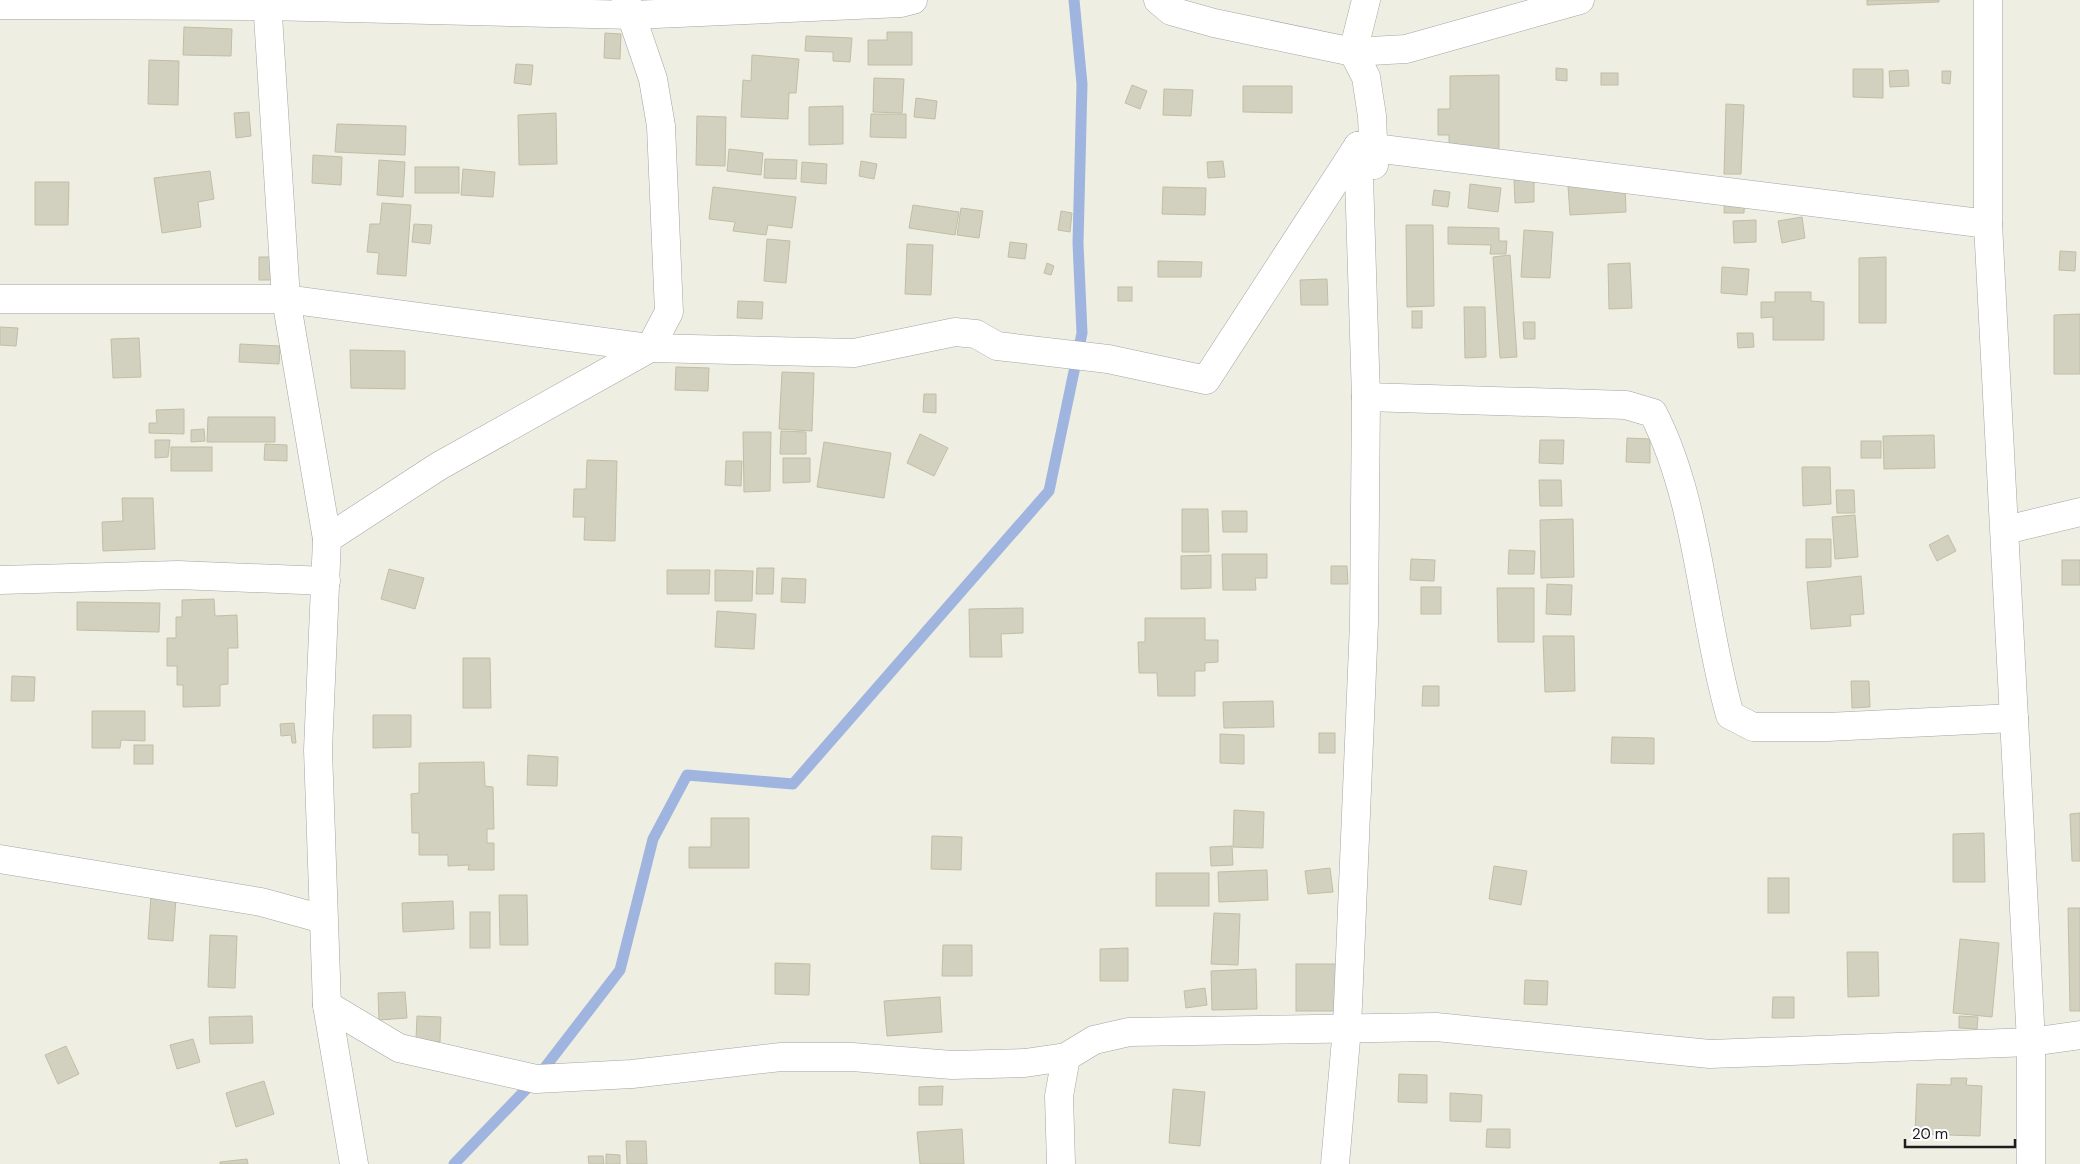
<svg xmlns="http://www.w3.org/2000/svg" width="2080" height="1164" font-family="'DM Sans',sans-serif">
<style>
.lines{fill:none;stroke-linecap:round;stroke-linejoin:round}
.stream{stroke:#9fb5e0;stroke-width:11}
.building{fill:#d2d0bf;stroke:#c2bea4}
.minor-casing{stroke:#a4a4a4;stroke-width:29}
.minor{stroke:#fff;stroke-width:28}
</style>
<rect width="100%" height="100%" fill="#eeefe2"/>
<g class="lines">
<polyline class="stream" points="454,1164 536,1079 620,970 653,839 687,775 793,784 1049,491 1082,333 1078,243 1082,84 1074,0"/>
</g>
<g class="building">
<polygon points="1867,0 1939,0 1939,2 1867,5"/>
<polygon points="184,27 232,29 231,56 183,55"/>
<polygon points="887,32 912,32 912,65 868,65 868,40 887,40"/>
<polygon points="605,33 621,34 620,59 604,58"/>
<polygon points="806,36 852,38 850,62 833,61 833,52 805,51"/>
<polygon points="752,55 799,59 796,93 789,93 788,119 741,117 743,80 751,81"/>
<polygon points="149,60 179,61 178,105 148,104"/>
<polygon points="516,64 533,65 531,85 514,83"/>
<polygon points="1556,68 1567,69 1567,81 1556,80"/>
<polygon points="1853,69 1883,69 1883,98 1853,97"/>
<polygon points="1908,70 1909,86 1890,87 1889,71"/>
<polygon points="1942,71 1951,71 1950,84 1942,83"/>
<rect x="1601" y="73" width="17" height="12"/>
<polygon points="1499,75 1499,155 1449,155 1449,135 1438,135 1438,109 1450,109 1450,76"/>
<polygon points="874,78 904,79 902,113 873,112"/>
<polygon points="1132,85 1147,91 1140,109 1125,103"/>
<polygon points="1243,86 1292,86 1292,113 1243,112"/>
<polygon points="1164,89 1193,90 1191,116 1163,115"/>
<polygon points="916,98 937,101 935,119 914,117"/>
<polygon points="1726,104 1744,105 1741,174 1724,174"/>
<polygon points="843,106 843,144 809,145 809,107"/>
<polygon points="249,112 251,136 236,138 234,113"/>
<polygon points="556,113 557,164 519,165 518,115"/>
<polygon points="871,114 906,114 906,138 870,137"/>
<polygon points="697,116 726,117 725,166 696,165"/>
<polygon points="337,124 406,126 405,155 335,152"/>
<polygon points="729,149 763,153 761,175 727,171"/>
<polygon points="313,155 342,157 341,185 312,183"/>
<polygon points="765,159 797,160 796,179 764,178"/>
<polygon points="379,160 405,162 403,197 377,195"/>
<polygon points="861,161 877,164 874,179 859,176"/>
<polygon points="1223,161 1225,177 1208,178 1207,162"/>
<polygon points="802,162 827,164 826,184 801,182"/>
<rect x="415" y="167" width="44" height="26"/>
<polygon points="463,169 495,172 493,197 461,195"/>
<polygon points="210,171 214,199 198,202 201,227 162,233 154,178"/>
<polygon points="1514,180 1534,180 1534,202 1515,203"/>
<polygon points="35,182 69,182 68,225 35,225"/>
<polygon points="1625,183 1626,212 1570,215 1568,186"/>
<polygon points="1470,184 1501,188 1498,212 1468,208"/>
<polygon points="713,187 796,197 792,228 768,225 766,235 733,231 735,222 709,219"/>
<polygon points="1163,187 1206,188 1205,215 1162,214"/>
<polygon points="1434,190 1450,192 1448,207 1432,205"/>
<polygon points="1725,191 1745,192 1744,213 1724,213"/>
<polygon points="382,203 411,205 406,276 377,274 379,253 367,252 370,224 380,224"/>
<polygon points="913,205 959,212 955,235 909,228"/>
<polygon points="961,208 983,211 979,238 957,235"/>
<polygon points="1061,211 1072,213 1070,232 1058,230"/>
<polygon points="1802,217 1805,238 1782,243 1778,221"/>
<polygon points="1756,220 1756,242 1734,243 1733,221"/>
<polygon points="414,224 432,225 430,244 412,242"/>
<polygon points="1406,225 1433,225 1434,306 1407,307"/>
<polygon points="1448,227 1499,228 1499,241 1507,241 1506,254 1490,254 1491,245 1448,244"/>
<polygon points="1524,230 1553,232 1550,278 1521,277"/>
<polygon points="767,239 790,241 786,283 764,281"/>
<polygon points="1010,242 1027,244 1025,259 1008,257"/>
<polygon points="907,244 933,245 931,295 905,294"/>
<polygon points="2060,251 2076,252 2075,271 2059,270"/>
<polygon points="1510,255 1517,357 1500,358 1493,257"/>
<rect x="259" y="257" width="17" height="23"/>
<polygon points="1886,257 1886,323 1859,323 1859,258"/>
<polygon points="1158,261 1202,262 1201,277 1158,277"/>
<polygon points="1047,263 1054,266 1051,275 1044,273"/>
<polygon points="1630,263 1632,308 1609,309 1608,264"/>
<polygon points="1722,267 1749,269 1747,295 1721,293"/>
<polygon points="1327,279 1328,305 1301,305 1300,280"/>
<rect x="1118" y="287" width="14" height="14"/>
<polygon points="1775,292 1811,292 1811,301 1824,302 1824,340 1773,340 1773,317 1761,318 1761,302 1775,302"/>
<polygon points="738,301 763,302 762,319 737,318"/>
<polygon points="1464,307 1485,307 1486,357 1465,358"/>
<rect x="1412" y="311" width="10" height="17"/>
<polygon points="2080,314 2080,374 2054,374 2054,315"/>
<polygon points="1523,322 1535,322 1535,339 1524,339"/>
<polygon points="0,327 18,328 16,346 0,345"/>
<polygon points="1737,333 1753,333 1754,347 1738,348"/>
<polygon points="139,338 141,377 113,378 111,339"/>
<polygon points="240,344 280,346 279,364 239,362"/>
<polygon points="350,350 405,351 405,389 351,388"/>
<polygon points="676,367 709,368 708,391 675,390"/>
<polygon points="782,372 814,373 812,431 779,429"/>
<polygon points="924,394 936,394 936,413 923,412"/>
<polygon points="184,409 184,434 149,433 149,423 157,423 156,410"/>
<polygon points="208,417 275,417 275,442 207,442"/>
<polygon points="204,429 205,441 191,442 191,430"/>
<polygon points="781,431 806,432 806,454 780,454"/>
<polygon points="743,432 771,432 770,491 744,492"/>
<polygon points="920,434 948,448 934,476 907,463"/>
<polygon points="1934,435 1935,468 1884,469 1883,436"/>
<polygon points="1627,438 1650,439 1650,463 1626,462"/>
<polygon points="155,440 170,440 168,457 155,458"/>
<polygon points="1540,440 1564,440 1563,464 1539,463"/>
<rect x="1861" y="441" width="20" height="17"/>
<polygon points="824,442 891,453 884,498 817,487"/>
<polygon points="265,444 287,445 287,461 264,460"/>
<rect x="171" y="447" width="41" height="24"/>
<polygon points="783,458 810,458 810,482 783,483"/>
<polygon points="587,460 617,461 615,541 584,540 585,517 573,517 574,489 586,489"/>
<polygon points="726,461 742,461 741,486 725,485"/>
<polygon points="1802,467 1830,467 1831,504 1803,506"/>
<polygon points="1539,480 1561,480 1562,506 1540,506"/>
<polygon points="1836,490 1854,490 1855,513 1837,513"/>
<polygon points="122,498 153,498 155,549 103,551 102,522 123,521"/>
<polygon points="1182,509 1208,509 1209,552 1182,552"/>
<polygon points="1222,511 1247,511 1247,532 1223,532"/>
<polygon points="1855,515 1858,557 1835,559 1832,517"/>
<polygon points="1573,519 1574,577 1541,578 1540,520"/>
<polygon points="1948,535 1956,551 1937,561 1929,545"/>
<polygon points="1806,539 1831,539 1831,567 1806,568"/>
<polygon points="1509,550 1535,551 1534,574 1508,574"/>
<polygon points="1222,554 1267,554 1267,578 1255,578 1256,590 1223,590"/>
<polygon points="1211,555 1211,588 1181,589 1181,556"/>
<polygon points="1411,559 1435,560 1434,581 1410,580"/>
<rect x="2062" y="560" width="18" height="25"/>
<polygon points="1331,566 1347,566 1348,584 1331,584"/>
<polygon points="757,568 774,568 773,594 756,594"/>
<polygon points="389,569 424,578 415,609 381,599"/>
<polygon points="667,570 710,570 709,594 667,594"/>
<polygon points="715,570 753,571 752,601 715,601"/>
<polygon points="1861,576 1864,614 1850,615 1851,626 1811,629 1807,582"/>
<polygon points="782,578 806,579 805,603 781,602"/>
<polygon points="1547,584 1572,585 1571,615 1546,614"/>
<rect x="1421" y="587" width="20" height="27"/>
<polygon points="1497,588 1534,588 1534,642 1498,642"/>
<polygon points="214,599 215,616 237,615 238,648 228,648 228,684 220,685 220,706 183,707 183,685 177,685 177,666 167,666 167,638 176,638 176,617 182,617 182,600"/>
<polygon points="77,602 160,603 159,632 77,630"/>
<polygon points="1023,608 1023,633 1001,634 1002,657 970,657 969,609"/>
<polygon points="717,611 756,614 754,649 715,647"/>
<polygon points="1145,618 1205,618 1205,640 1218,640 1218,662 1205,663 1205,671 1195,671 1195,696 1158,696 1157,673 1139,673 1138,642 1145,642"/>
<polygon points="1543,636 1574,636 1575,691 1545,692"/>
<polygon points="463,658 490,658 491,708 463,708"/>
<polygon points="12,676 35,677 34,701 11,701"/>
<polygon points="1851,681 1869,681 1870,707 1852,708"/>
<polygon points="1423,686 1439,686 1439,706 1422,706"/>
<polygon points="1273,701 1274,727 1224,728 1223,702"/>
<polygon points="92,711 145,711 145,741 121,740 120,748 92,748"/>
<polygon points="373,715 411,715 411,747 373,748"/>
<polygon points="294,723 296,743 292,743 291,735 281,736 280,724"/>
<rect x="1319" y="733" width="16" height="20"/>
<polygon points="1220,734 1244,735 1244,764 1220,763"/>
<polygon points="1612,737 1654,738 1654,764 1611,763"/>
<rect x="134" y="745" width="19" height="19"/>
<polygon points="528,755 558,757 557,786 527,785"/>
<polygon points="484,762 485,786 493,787 494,829 487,829 487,843 494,843 494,870 468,870 469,865 448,866 448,855 419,855 419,833 412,833 411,794 419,793 419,763"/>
<polygon points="1234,810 1264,812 1263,848 1233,847"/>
<polygon points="2080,813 2080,861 2072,861 2070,814"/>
<polygon points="711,818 749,818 749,868 689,868 689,847 711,847"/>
<polygon points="1984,833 1985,882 1953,882 1953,834"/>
<polygon points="932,836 962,837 961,870 931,869"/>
<polygon points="1232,846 1233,865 1211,866 1210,847"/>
<polygon points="1494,866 1527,871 1521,905 1489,899"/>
<polygon points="1330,868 1333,892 1308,894 1305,871"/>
<polygon points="1267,870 1268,900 1219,902 1218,872"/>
<rect x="1156" y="873" width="53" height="33"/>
<rect x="1768" y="878" width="21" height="35"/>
<polygon points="151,895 176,898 173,941 148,939"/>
<polygon points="499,895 527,895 528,945 500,945"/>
<polygon points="453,901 454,929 403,932 402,903"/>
<polygon points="2068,908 2080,908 2080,1011 2070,1011"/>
<rect x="470" y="912" width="20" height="36"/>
<polygon points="1214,913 1240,914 1238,965 1211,964"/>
<polygon points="210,935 237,936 235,988 208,987"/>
<polygon points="1960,939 1999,943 1992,1017 1953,1013"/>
<polygon points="943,945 972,945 972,976 942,976"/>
<polygon points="1128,948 1128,981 1100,981 1100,949"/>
<polygon points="1847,952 1878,952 1879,996 1848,997"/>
<polygon points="775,963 810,964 809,995 775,994"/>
<rect x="1296" y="964" width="48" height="47"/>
<polygon points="1256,969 1257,1009 1212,1010 1211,971"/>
<polygon points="1525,980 1548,981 1547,1005 1524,1004"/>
<polygon points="1205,988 1207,1005 1186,1008 1184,991"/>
<polygon points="405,992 407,1018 379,1020 378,993"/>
<polygon points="940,997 942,1032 887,1036 884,1001"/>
<polygon points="1773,997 1794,997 1794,1018 1772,1018"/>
<polygon points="252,1016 253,1043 210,1044 209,1017"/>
<polygon points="417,1016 441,1017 440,1042 416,1040"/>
<polygon points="1959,1016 1978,1017 1977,1029 1959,1028"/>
<polygon points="193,1039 200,1062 177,1069 170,1045"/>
<polygon points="66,1046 79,1074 58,1084 45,1055"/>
<polygon points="1399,1074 1427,1075 1427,1103 1398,1102"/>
<polygon points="1951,1078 1967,1078 1966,1085 1982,1086 1980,1136 1915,1134 1917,1084 1951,1085"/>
<polygon points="264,1081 274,1114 236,1127 226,1093"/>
<polygon points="943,1086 942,1105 919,1105 919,1087"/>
<polygon points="1173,1089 1205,1092 1200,1146 1169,1143"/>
<polygon points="1450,1093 1482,1095 1481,1122 1450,1121"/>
<polygon points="962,1129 964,1164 920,1164 917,1132"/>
<polygon points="1487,1129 1510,1129 1510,1148 1486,1147"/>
<polygon points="626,1141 646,1141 647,1164 627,1164"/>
<polygon points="606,1154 620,1155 620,1164 606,1164"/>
<polygon points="588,1156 603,1156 604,1164 589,1164"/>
<polygon points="247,1159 248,1164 220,1164 220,1162"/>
</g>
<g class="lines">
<defs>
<g id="minor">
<polyline points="267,0 286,299 327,539 318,750 327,1005 354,1164"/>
<polyline points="1158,0 1171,11 1214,23 1353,52 1366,77 1372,116 1374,165"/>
<polyline points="1366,0 1353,52 1406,49 1580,0"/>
<polyline points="1988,0 1988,224 2031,1042 2031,1164"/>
<polyline points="0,5 267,6 633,15 901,3 913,0"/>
<polyline points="1358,146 1988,224"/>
<polyline points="0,299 286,299 650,348 854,353 955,332 976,334 997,346 1108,359 1206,380 1358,146"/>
<path d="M1366,397L1626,405L1653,413C1699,502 1702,618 1730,715L1753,727H1827L2014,718"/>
<polyline points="2006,530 2080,512"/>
<polyline points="327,539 439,466 650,348 669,312 661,126 653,79 626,0"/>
<polyline points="0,580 178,575 326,581"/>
<polyline points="0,859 261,902 323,919"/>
<polyline points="327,1005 399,1048 536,1079 632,1074 781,1057 852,1057 952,1065 1025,1063 1066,1057 1094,1040 1129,1032 1436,1027 1710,1054 2031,1042 2080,1035"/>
<polyline points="1061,1164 1059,1096 1066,1057"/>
<polyline points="1335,1164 1347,1028 1364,623 1366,397 1358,146"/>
</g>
</defs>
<use href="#minor" class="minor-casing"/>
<use href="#minor" class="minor"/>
</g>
<path d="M1905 1139v8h110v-8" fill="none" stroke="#1d1d1d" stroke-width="2.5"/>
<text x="1912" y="1139" font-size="15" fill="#1d1d1d" stroke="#ffffff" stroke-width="4" paint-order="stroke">20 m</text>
</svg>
